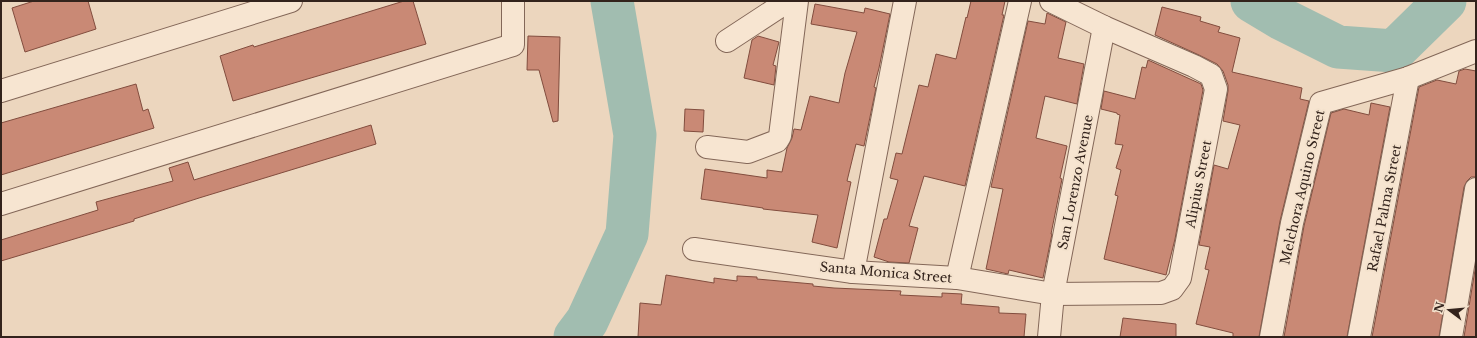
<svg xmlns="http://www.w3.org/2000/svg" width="1477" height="338" font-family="'Libre Baskerville',serif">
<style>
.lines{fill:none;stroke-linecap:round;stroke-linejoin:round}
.river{stroke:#a1bdb0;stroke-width:43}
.building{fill:#c98975;stroke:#824d3e}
.street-casing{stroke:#836758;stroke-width:24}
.street{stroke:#f7e5d1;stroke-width:22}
.labels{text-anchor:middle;stroke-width:4;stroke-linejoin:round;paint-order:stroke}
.street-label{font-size:13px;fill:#33231c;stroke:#f4e2cd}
</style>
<rect width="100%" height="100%" fill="#ecd6be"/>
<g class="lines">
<g class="river">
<polyline points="1252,1 1282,19 1338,47 1394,51 1445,1"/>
<polyline points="575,337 587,321 627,234 635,135 612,1"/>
</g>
</g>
<g class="building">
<polygon points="34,1 88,1 96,29 25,52 12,8"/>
<polygon points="404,1 413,1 426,44 233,101 220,56 253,45 254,47"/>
<polygon points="971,1 1005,1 1002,15 1004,15 965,186 924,176 909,226 918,228 909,263 889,262 874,257 884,219 887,219 898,180 890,178 896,153 902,154 919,85 928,87 936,54 956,59 966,17 967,18"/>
<polygon points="815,4 864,13 865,8 890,14 879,68 874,87 876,88 864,146 856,144 847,181 851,182 837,248 812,242 818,215 763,209 763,208 701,199 705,169 767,178 767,170 782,172 787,148 792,138 794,129 801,130 810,96 839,103 845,73 857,32 811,24"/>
<polygon points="1162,7 1201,17 1200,21 1220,27 1218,32 1240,38 1232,72 1302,88 1300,99 1309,101 1280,221 1259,337 1233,337 1233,333 1196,324 1209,270 1205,269 1210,247 1199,245 1214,165 1228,169 1240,125 1223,121 1228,91 1228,85 1223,71 1217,64 1199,55 1155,35"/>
<polygon points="1047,13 1066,22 1058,58 1084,64 1077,104 1045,96 1036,138 1067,146 1060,178 1062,179 1051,234 1052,234 1043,278 1009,270 1008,274 986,269 1003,189 991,187 1028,21 1045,24"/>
<polygon points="528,36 560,37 558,121 553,122 539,70 527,70"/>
<polygon points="758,36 779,42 773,65 776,66 774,85 744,78 752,40"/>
<polygon points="1148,60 1201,84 1203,90 1175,239 1166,275 1104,259 1118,196 1115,195 1121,170 1116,168 1123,145 1115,144 1120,115 1117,114 1117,113 1101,109 1104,91 1135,99 1142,67 1146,68"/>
<polygon points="1465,69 1476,71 1476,177 1471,177 1467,181 1464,187 1439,337 1372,337 1419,87 1437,80 1456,84 1459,71"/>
<polygon points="136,84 143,111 148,109 154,128 1,175 1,123"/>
<polygon points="1371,103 1390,107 1347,337 1284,337 1304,226 1331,113 1344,109 1369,115"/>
<polygon points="685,109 704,110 703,132 684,131"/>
<polygon points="371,125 376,144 199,198 134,219 134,221 1,261 1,240 98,210 96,202 173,181 169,168 188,162 194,180"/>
<polygon points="1476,264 1476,337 1464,337"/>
<polygon points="666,275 714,283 714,278 737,281 737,276 757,277 757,279 813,284 813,286 834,288 901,291 900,295 942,297 942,293 962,294 961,304 999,307 999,313 1026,314 1024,337 638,337 640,303 661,305"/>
<polygon points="1123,318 1176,324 1176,337 1120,337"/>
</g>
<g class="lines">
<defs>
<g id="street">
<polyline points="727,41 788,1"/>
<polyline points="1,91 291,1"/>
<polyline points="707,147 748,152 777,141 780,136 797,1"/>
<polyline points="1,204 513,45 513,1"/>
<polyline points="694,249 853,272 957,278 1053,294 1161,293 1172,289 1180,278 1216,89 1211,75 1194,66 1104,27 1051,1"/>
<polyline points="853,272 905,1"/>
<polyline points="957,278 1020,1"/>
<polyline points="1049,337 1053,294 1104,27"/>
<polyline points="1271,337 1292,223 1321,103 1408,78 1476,51"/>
<polyline points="1359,337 1408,78"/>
<polyline points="1451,337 1476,189"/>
</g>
</defs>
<use href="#street" class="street-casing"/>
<use href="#street" class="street"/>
</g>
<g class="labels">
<g class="street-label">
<text transform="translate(1075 182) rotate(-79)" y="5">San Lorenzo Avenue</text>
<text transform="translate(1198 184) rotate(-79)" y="5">Alipius Street</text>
<text transform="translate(1302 187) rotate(-77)" y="5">Melchora Aquino Street</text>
<text transform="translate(1384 208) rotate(-79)" y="5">Rafael Palma Street</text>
<text transform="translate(886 272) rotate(5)" y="5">Santa Monica Street</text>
</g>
</g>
<rect width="1477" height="338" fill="none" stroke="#33231c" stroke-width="4"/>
<g transform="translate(1449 310) rotate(286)" stroke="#f4e2cd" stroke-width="3" paint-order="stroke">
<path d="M0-3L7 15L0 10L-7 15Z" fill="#33231c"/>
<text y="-6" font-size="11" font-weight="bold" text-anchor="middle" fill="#33231c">N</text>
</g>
</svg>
